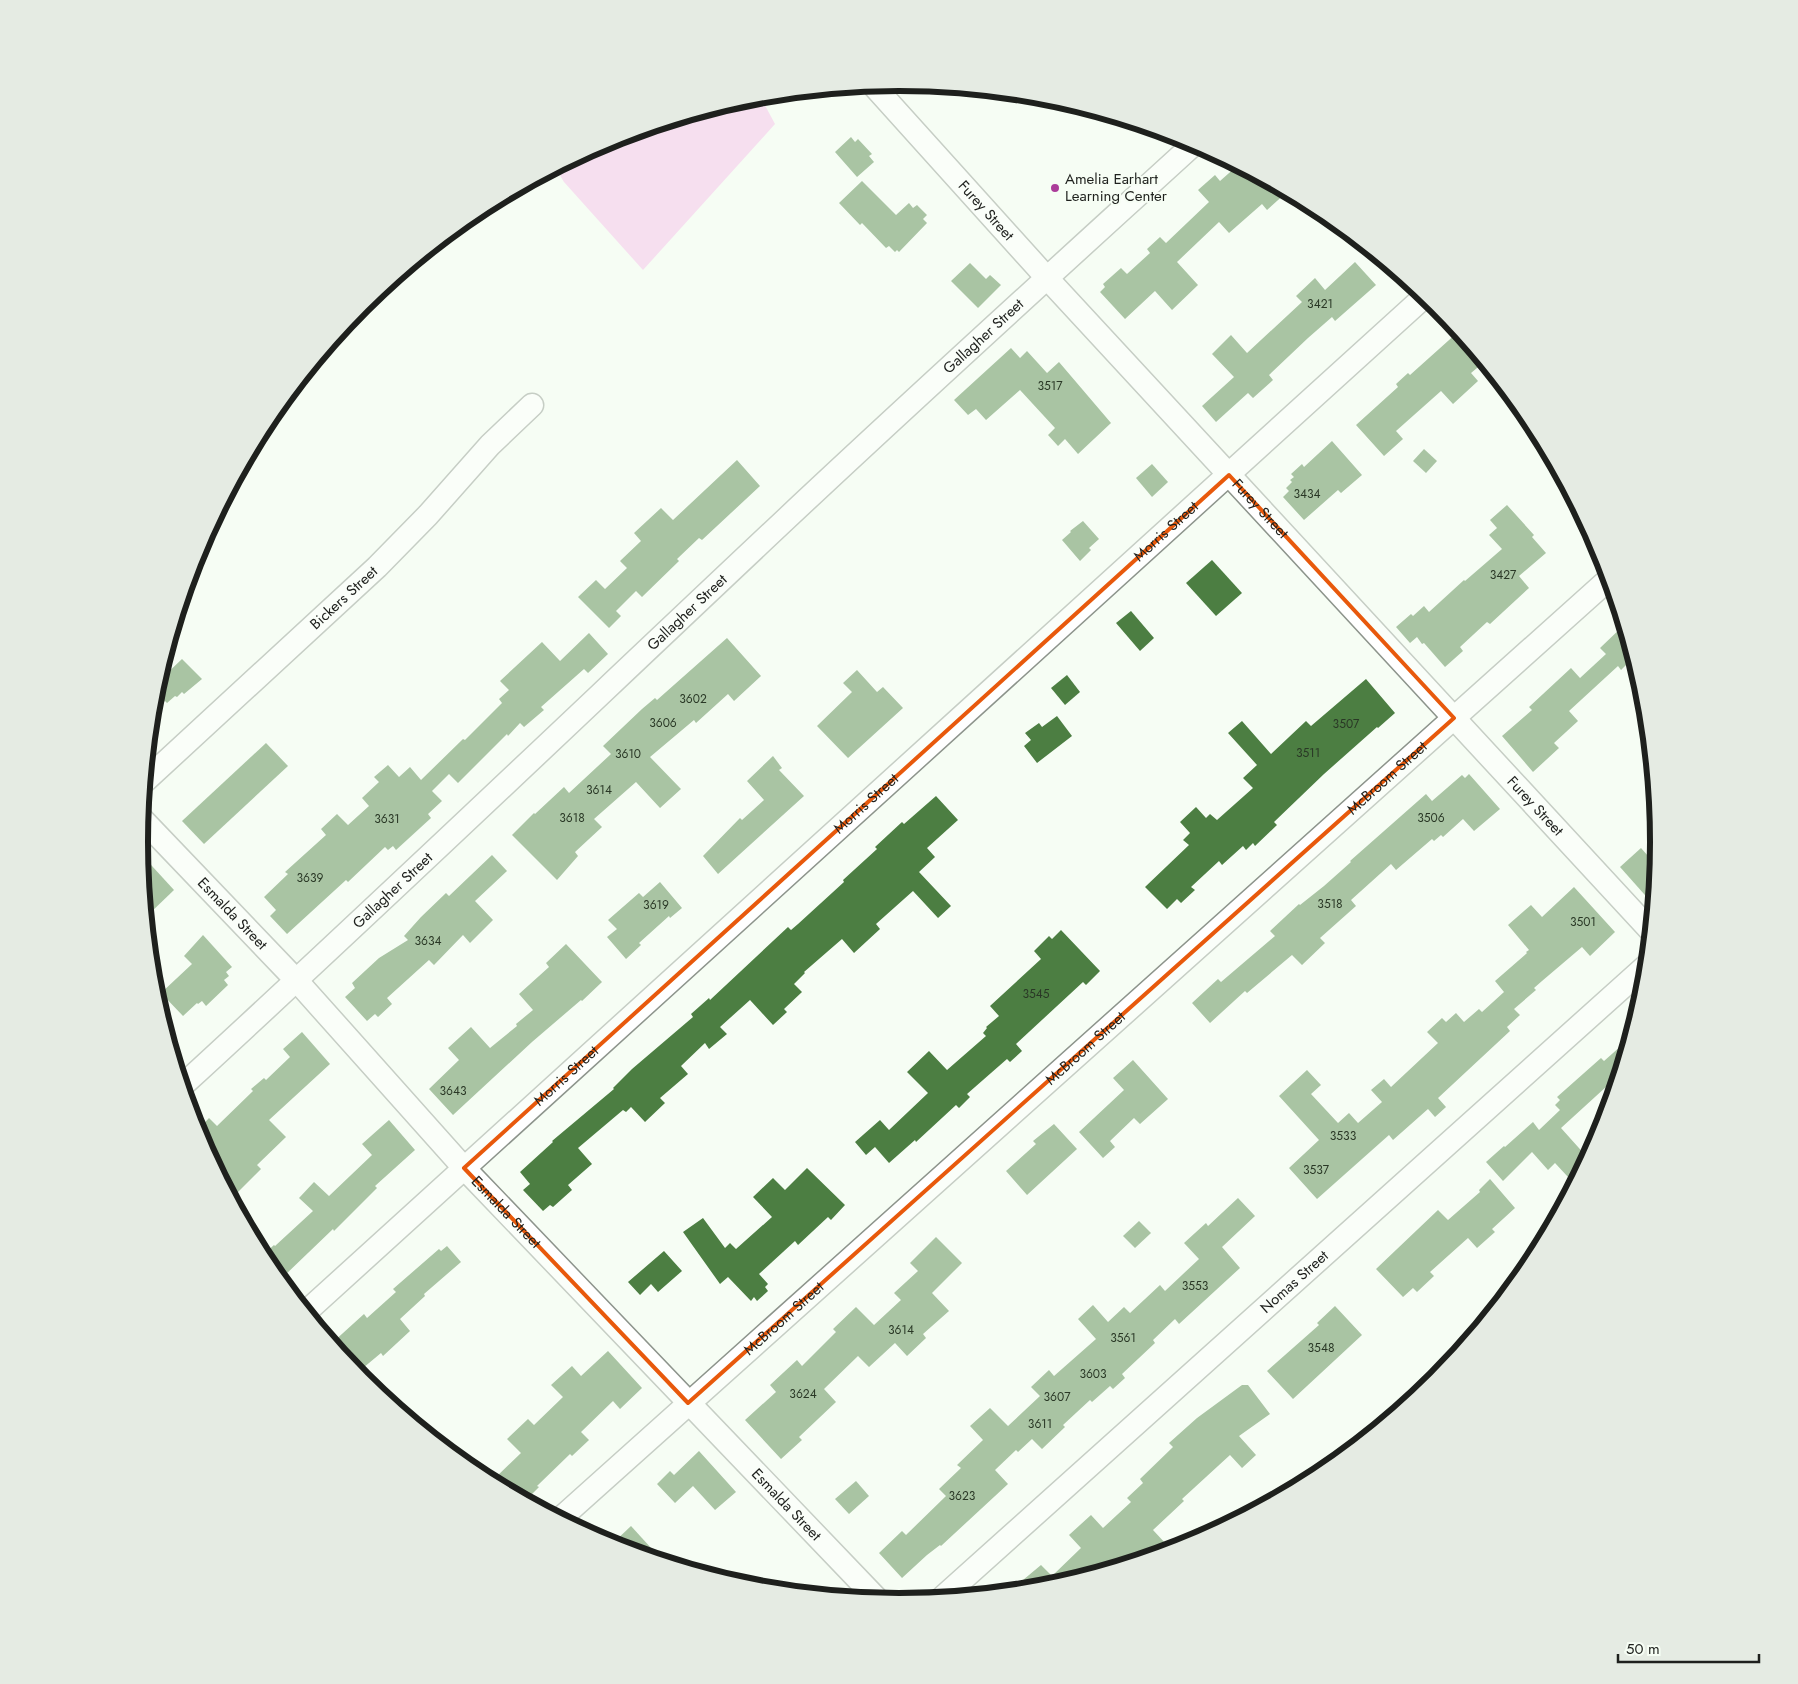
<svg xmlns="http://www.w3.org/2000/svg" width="1798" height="1684" font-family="Jost,sans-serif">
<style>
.green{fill:#f5bae8}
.building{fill:#4c7e42}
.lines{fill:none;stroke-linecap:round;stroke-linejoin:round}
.minor-casing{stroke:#8d948c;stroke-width:25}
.minor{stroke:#fff;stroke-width:22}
.marked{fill:none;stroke:#e8590c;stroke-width:4;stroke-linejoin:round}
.poi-dot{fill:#ab3c99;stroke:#f6fdf4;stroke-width:2}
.labels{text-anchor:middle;stroke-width:4;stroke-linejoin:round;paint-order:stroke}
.number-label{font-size:12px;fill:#2a3826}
.poi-label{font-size:15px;fill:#1e201d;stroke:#f6fdf4;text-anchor:start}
.street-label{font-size:15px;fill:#1e201d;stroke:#f6fdf4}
.rim{fill:none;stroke:#1e201d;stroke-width:6}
</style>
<rect width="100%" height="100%" fill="#f6fdf4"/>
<polygon class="green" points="760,96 775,124 643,270 564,182 556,169 609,140 751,97"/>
<g class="building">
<polygon points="851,137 855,142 858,139 872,154 869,156 874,162 857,177 835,152"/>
<polygon points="1237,166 1287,192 1267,210 1262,204 1229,233 1219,222 1177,262 1198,285 1172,310 1155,291 1125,319 1100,292 1105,287 1103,284 1121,268 1127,274 1150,253 1147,249 1160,237 1166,243 1209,202 1198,190 1215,175 1220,181"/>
<polygon points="862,181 896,215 909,203 913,208 917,205 927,215 923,219 927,223 899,252 897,250 895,252 889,246 886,248 862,223 860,225 839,203"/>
<polygon points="1355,262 1376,285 1335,321 1332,317 1308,338 1269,375 1273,380 1253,398 1248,393 1216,422 1202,406 1234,377 1212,354 1231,335 1247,353 1302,302 1296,296 1315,278 1325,290"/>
<polygon points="970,263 986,279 990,275 1001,285 978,308 951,281"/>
<polygon points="1458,332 1483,363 1471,373 1478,381 1453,404 1441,391 1396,431 1403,439 1384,456 1356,425 1398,387 1396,384 1408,373 1410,375"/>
<polygon points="1011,348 1020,358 1027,351 1047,373 1059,362 1111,423 1078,454 1065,439 1058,446 1048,435 1055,428 1020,390 986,420 976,409 968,415 954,400"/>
<polygon points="1332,441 1362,475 1341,493 1338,490 1304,520 1283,497 1289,491 1286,488 1292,482 1290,480 1294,477 1291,474 1302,464 1304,467"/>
<polygon points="1424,449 1437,461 1426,473 1413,461"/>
<polygon points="737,460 760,486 702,540 699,538 677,559 679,561 642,597 636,591 616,611 621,616 609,628 578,597 596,580 605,589 627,568 620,561 641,541 634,533 661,508 673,520"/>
<polygon points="1152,464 1168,482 1152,497 1136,478"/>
<polygon points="1507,505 1534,535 1532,537 1546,553 1519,576 1529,588 1490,624 1487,622 1460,647 1463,651 1445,667 1424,643 1422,644 1417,637 1410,643 1396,627 1411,614 1413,616 1424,606 1429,612 1464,580 1465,581 1502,549 1489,535 1497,528 1490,520"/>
<polygon points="1083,521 1099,539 1089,548 1091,550 1080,561 1062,540 1071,532 1070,531"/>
<polygon points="1212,560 1242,593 1216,616 1186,583"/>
<polygon points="1131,611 1154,638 1140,651 1116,623"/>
<polygon points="1623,626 1633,658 1621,670 1618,666 1569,711 1578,721 1554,743 1559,748 1533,772 1502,736 1532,710 1529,707 1571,668 1580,678 1606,654 1600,648"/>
<polygon points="589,633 608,654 588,673 584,669 541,707 544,710 524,727 520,723 508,736 507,734 458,783 449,774 432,791 442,801 428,814 431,818 396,850 393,846 388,850 385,847 348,882 346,880 287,934 270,916 276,910 264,897 288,874 285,872 326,835 321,829 337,814 348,825 369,806 362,798 379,782 374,777 388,765 399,777 410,767 421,780 463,739 465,740 502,703 499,699 509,690 500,681 542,642 560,661"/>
<polygon points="727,638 761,676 734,701 728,694 696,723 694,720 650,757 681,789 660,808 636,782 594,819 602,827 575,852 578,856 557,880 512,835 534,813 535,814 564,787 569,793 611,754 603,746 642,709 655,698 657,700"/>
<polygon points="182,659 202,679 184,694 182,692 177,697 175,696 167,703 165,701 152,713 155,691 164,683 160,680"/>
<polygon points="857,670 877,692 883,687 903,708 848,758 817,726 852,692 843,683"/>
<polygon points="1067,675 1080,692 1065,705 1051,688"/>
<polygon points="1366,679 1395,713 1378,728 1377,727 1324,774 1274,822 1277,825 1255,846 1253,843 1246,850 1243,846 1222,865 1219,861 1191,887 1195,890 1181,903 1177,899 1167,909 1145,887 1189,845 1183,840 1190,833 1180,822 1196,807 1206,818 1210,814 1217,820 1253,788 1243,778 1257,765 1228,733 1242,721 1271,754 1306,721 1311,726"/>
<polygon points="1057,716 1072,736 1037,763 1024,746 1031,740 1025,733 1039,723 1042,727"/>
<polygon points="266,743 288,766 204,844 182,821"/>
<polygon points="773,756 782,768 779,770 804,796 718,874 703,856 740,818 742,820 764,800 747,781"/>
<polygon points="1469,774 1500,809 1474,831 1463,819 1443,837 1441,835 1434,841 1432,839 1396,870 1391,864 1351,900 1356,906 1320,938 1325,943 1302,965 1292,955 1247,993 1245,991 1210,1023 1192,1003 1218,979 1221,982 1275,936 1270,931 1299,904 1300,905 1324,886 1351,862 1350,861 1426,794 1432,801 1462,775 1465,778"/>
<polygon points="936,796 958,820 927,848 935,857 919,872 951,906 938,918 913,891 876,924 880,929 854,953 842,939 804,972 805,973 794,984 802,992 784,1009 787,1012 773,1025 750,1000 720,1027 727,1034 709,1049 705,1043 681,1066 688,1074 660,1098 665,1103 645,1122 631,1107 626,1112 623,1110 578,1148 592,1164 568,1185 572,1190 553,1207 550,1205 543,1211 523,1190 530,1184 520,1172 553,1142 552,1141 614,1089 613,1088 632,1069 693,1017 691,1014 709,998 710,1000 788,927 791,930 798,924 844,882 843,880 877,849 875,847 902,822 904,824"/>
<polygon points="1641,848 1656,865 1652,903 1620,867"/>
<polygon points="141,854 174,890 147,916"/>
<polygon points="492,855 507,871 475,901 493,920 470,943 463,935 434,965 429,960 387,998 392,1004 378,1017 375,1014 367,1021 345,997 355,988 352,983 379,958 408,940 404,936 421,917 446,893 449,896"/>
<polygon points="660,882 682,908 670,918 669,916 639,943 641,945 626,959 607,937 617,929 608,920 639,893 643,897"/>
<polygon points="1574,887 1615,932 1590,956 1582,947 1542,981 1534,988 1536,990 1514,1009 1520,1015 1507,1027 1510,1031 1438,1098 1446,1107 1435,1117 1428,1109 1393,1140 1389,1135 1317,1199 1289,1168 1319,1140 1279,1096 1307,1070 1321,1085 1311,1094 1338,1123 1349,1113 1358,1123 1382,1102 1371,1090 1384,1079 1391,1087 1438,1043 1427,1032 1442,1018 1446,1022 1456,1013 1464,1022 1479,1009 1482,1012 1504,992 1495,981 1527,953 1526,952 1529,950 1508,925 1531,905 1542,917"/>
<polygon points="1061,930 1100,971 1086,985 1083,982 1016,1044 1022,1051 1010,1062 1007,1059 967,1094 970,1097 959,1108 956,1105 916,1142 915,1140 889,1163 875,1147 866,1155 855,1142 880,1120 889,1130 928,1093 907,1072 929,1051 947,1070 986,1036 983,1033 987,1028 986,1027 999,1016 990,1006 1041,959 1034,951 1049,936 1052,939"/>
<polygon points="203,935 232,967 226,972 229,976 224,980 228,985 206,1006 202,1001 198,1004 197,1003 183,1016 161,993 192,964 184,956"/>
<polygon points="566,944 602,982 582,1001 581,1000 532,1042 453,1115 429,1089 459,1060 448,1048 471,1027 490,1048 517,1026 516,1024 533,1010 519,994 549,967 546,963"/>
<polygon points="302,1032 330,1064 269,1120 286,1137 257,1165 261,1169 234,1196 227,1189 197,1131 209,1118 217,1126 253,1091 251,1089 264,1078 266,1080 290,1057 283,1049"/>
<polygon points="1630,1038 1618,1076 1561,1128 1587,1157 1577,1176 1574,1172 1568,1177 1555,1163 1548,1170 1532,1152 1503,1181 1486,1162 1504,1146 1505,1147 1533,1122 1539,1130 1560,1110 1555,1105 1560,1100 1557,1097 1601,1058 1604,1061"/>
<polygon points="1133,1060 1168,1099 1140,1124 1134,1118 1110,1141 1115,1147 1103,1158 1079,1132 1124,1090 1113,1078"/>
<polygon points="389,1120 415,1150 375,1186 377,1188 334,1231 333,1229 283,1277 280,1274 277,1276 263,1255 274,1245 275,1246 313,1211 299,1198 314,1182 329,1196 372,1155 362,1144"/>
<polygon points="1054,1124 1077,1149 1027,1195 1006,1171 1036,1144 1033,1141"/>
<polygon points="807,1168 845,1205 831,1220 828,1217 798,1245 795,1241 759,1274 768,1284 765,1287 768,1291 757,1301 754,1297 751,1301 728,1277 720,1284 683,1232 703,1218 725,1248 730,1243 736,1249 772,1217 753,1197 773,1178 785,1190"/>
<polygon points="1490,1179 1515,1208 1492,1229 1495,1232 1477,1248 1468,1238 1430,1272 1434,1276 1417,1292 1413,1288 1403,1297 1376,1269 1438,1210 1448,1220 1480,1192 1479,1190"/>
<polygon points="1238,1198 1255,1216 1222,1247 1240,1268 1179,1324 1175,1319 1153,1340 1155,1343 1122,1374 1125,1378 1113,1389 1110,1386 1092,1402 1090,1400 1063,1425 1065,1427 1042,1449 1032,1439 1018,1452 1016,1450 995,1470 1008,1484 941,1546 940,1545 927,1555 902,1578 879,1553 902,1531 906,1535 946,1496 939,1489 961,1468 957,1465 983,1440 970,1426 990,1408 1008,1426 1040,1396 1031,1387 1049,1370 1054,1376 1096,1339 1078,1319 1093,1305 1108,1322 1124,1307 1130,1313 1160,1285 1165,1291 1199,1259 1184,1243 1206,1223 1208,1226"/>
<polygon points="1139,1221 1151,1233 1135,1248 1123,1236"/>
<polygon points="936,1237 962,1263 932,1293 949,1311 923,1334 926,1338 907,1356 895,1343 869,1367 858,1356 824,1389 836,1402 799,1437 802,1440 781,1459 745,1420 776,1392 770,1385 797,1360 802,1366 836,1332 833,1329 856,1307 874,1325 901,1300 894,1293 918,1271 910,1263"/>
<polygon points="447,1246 461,1262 424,1294 425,1296 400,1319 410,1331 383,1356 381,1353 357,1373 332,1343 364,1314 367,1318 396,1292 393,1289 439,1249 441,1251"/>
<polygon points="664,1251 682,1271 658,1292 651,1284 640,1295 628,1282"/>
<polygon points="1335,1306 1362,1335 1293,1399 1267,1371 1319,1325 1317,1323"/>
<polygon points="608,1351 642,1388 620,1409 613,1401 581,1432 589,1440 572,1456 570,1454 537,1486 539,1487 526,1500 501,1486 494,1479 521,1453 507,1439 528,1419 534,1425 563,1397 551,1385 572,1366 581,1376"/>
<polygon points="1242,1385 1248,1385 1270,1414 1239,1436 1256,1455 1242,1468 1230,1455 1182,1499 1184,1501 1153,1530 1166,1544 1156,1554 1047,1587 1033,1588 1023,1580 1041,1565 1052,1576 1081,1548 1069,1535 1091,1515 1103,1528 1131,1502 1127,1498 1143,1483 1140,1479 1173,1447 1169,1443 1197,1418"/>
<polygon points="699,1451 736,1492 715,1510 693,1486 675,1503 657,1484 670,1471 674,1475"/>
<polygon points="856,1481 869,1496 849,1514 835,1499"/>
<polygon points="631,1526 662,1560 611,1545"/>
</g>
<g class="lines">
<defs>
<g id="minor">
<path id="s1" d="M873,85L1047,278L1650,930"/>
<path id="s2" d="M146,780L377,567L428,515L490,445L532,405"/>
<path id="s3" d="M142,819L297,981L464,1168L877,1599"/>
<path id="s4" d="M183,1085C386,899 585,708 786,519C921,392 1058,268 1195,143"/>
<path id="s5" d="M307,1311L1425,296"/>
<path id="s6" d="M561,1518L1609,579"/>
<path id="s7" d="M943,1597L1646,966"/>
</g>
</defs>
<use href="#minor" class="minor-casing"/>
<use href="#minor" class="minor"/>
</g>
<path d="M0 0H1798V1684H0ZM1229,475L1454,718L688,1403L464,1168Z" fill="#f6fdf4" fill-opacity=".55" fill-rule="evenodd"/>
<path class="marked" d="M1229,475L1454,718L688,1403L464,1168Z"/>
<circle class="poi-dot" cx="1055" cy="188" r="5"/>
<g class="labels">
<g class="number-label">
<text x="1320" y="308">3421</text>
<text x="1050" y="390">3517</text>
<text x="1307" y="498">3434</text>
<text x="1503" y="579">3427</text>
<text x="693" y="703">3602</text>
<text x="663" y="727">3606</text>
<text x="1346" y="728">3507</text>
<text x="1308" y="757">3511</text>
<text x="628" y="758">3610</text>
<text x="599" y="794">3614</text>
<text x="572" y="822">3618</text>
<text x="1431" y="822">3506</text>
<text x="387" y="823">3631</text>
<text x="310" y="882">3639</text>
<text x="1330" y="908">3518</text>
<text x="656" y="909">3619</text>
<text x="1583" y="926">3501</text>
<text x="428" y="945">3634</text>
<text x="1036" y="998">3545</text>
<text x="453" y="1095">3643</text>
<text x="1343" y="1140">3533</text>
<text x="1316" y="1174">3537</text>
<text x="1195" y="1290">3553</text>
<text x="901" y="1334">3614</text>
<text x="1123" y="1342">3561</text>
<text x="1321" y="1352">3548</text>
<text x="1093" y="1378">3603</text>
<text x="803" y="1398">3624</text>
<text x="1057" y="1401">3607</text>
<text x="1040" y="1428">3611</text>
<text x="962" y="1500">3623</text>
</g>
<g class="poi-label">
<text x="1065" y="184">Amelia Earhart<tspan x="1065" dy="17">Learning Center</tspan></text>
</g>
<g class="street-label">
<text dy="5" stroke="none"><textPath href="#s1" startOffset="169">Furey Street</textPath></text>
<text dy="5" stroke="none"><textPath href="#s4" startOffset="1096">Gallagher Street</textPath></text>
<text dy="5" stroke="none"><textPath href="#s1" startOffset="574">Furey Street</textPath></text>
<text dy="5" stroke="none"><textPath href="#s5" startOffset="1160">Morris Street</textPath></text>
<text dy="5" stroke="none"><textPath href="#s2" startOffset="269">Bickers Street</textPath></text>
<text dy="5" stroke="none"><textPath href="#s4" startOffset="691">Gallagher Street</textPath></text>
<text dy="5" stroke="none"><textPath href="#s6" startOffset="1109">McBroom Street</textPath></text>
<text dy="5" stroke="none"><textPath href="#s5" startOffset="755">Morris Street</textPath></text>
<text dy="5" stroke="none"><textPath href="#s1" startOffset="979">Furey Street</textPath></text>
<text dy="5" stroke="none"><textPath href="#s4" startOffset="286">Gallagher Street</textPath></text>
<text dy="5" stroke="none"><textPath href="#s3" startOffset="131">Esmalda Street</textPath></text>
<text dy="5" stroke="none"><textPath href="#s6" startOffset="704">McBroom Street</textPath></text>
<text dy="5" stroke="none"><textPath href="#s5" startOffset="350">Morris Street</textPath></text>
<text dy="5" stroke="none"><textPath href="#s3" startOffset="536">Esmalda Street</textPath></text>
<text dy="5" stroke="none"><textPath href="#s7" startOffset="472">Nomas Street</textPath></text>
<text dy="5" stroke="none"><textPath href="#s6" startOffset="299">McBroom Street</textPath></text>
<text dy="5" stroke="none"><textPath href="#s3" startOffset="941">Esmalda Street</textPath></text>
</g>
</g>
<path d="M0 0H1798V1684H0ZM148 842a751 751 0 1 1 1502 0a751 751 0 1 1-1502 0Z" fill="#e5ebe3" fill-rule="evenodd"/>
<path class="rim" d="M148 842a751 751 0 1 1 1502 0a751 751 0 1 1-1502 0Z"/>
<path d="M1618 1654v8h141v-8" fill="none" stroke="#1e201d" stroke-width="2.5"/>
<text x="1626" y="1654" font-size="15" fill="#1e201d" stroke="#f6fdf4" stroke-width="4" paint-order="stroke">50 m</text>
</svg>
